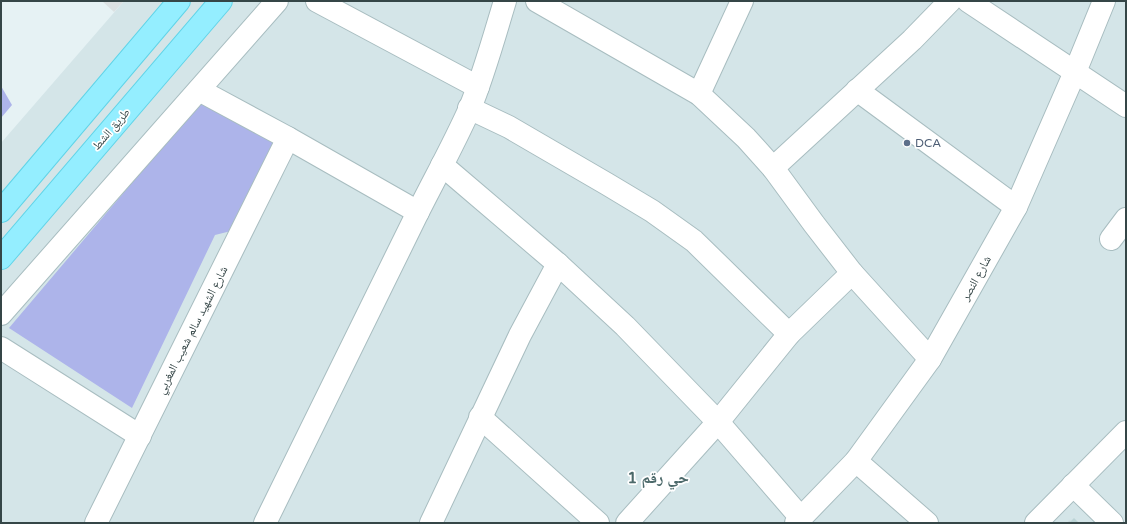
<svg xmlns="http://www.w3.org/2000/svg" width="1127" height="524" font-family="'Varela Round','Noto Naskh Arabic',sans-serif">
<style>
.residential{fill:#d4e5e8}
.green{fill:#adb4ea}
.parking{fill:#dbe1e2}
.building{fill:#bbd4d6;filter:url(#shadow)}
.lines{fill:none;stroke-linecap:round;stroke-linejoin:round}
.minor-casing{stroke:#a8bdc0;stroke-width:24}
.major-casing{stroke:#60d4e8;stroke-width:24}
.minor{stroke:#fff;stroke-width:22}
.major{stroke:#94eeff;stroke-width:22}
.service-dot{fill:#5c6f8a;stroke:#fff;stroke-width:1.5}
.labels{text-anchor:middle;stroke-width:3.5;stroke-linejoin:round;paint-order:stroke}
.street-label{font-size:12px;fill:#354647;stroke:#fff}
.service-label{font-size:12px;fill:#4e5e75;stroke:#fff;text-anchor:start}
.district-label{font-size:16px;font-weight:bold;fill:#4c696a;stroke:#fff}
</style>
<defs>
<filter id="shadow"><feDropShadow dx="-3.5" dy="3.5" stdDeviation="1" flood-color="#0004"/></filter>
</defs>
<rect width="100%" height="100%" fill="#e6f2f4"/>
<polygon class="residential" points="124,1 1126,1 1126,523 1,523 1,143"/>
<g class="green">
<polygon points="1,86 12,105 1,118"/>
<polygon points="211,102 278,139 231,231 215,235 132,408 9,328 198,105"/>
</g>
<polygon class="parking" points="102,1 124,1 114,12"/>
<polygon class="building" points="1074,518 1079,523 1069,523"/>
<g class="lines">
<defs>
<g id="minor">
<polyline points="317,1 478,87"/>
<polyline points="537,1 699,94 746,138 773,168 814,224 852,273 930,359"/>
<polyline points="968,1 1126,106"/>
<polyline points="199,90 288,138 418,212"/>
<polyline points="857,90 1016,207"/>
<polyline points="699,94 742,1"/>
<polyline points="469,108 509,127 607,184 652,211 694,241 789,334"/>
<polyline points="442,165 558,264 625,326 718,422 801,518"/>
<polyline points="773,168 912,40 950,1"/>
<polyline points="1111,239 1126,219"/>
<polyline points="1,314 277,1"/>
<polyline points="1,348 140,436"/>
<polyline points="480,417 598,523"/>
<polyline points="856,461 927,523"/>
<polyline points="1073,485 1112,523"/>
<polyline points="96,523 288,138"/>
<path d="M265,523L418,212C435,178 454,144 470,108C484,74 494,37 505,1"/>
<polyline points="431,523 520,335 558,264"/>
<polyline points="627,523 718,422 789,334 852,273"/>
<polyline points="796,523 856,461 930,359 1016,207 1075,72 1104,1"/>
<polyline points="1036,523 1126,432"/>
</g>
<g id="major">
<polyline points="1,211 179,1"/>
<polyline points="1,258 221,1"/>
</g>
</defs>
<use href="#minor" class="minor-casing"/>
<use href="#major" class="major-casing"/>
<use href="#minor" class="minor"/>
<use href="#major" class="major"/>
</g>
<circle class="service-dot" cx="907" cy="143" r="4"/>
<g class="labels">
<g class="street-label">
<text transform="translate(111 129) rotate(-49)" y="4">طريق الشط</text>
<text transform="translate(976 278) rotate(-61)" y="4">شارع النصر</text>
<text transform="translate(192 330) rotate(-63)" y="4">شارع الشهيد سالم شعيب المغربي</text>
</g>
<g class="service-label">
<text x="915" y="147">DCA</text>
</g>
<g class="district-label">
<text x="658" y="483">حي رقم 1</text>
</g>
</g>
<rect width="1127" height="524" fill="none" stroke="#354647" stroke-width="4"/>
</svg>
